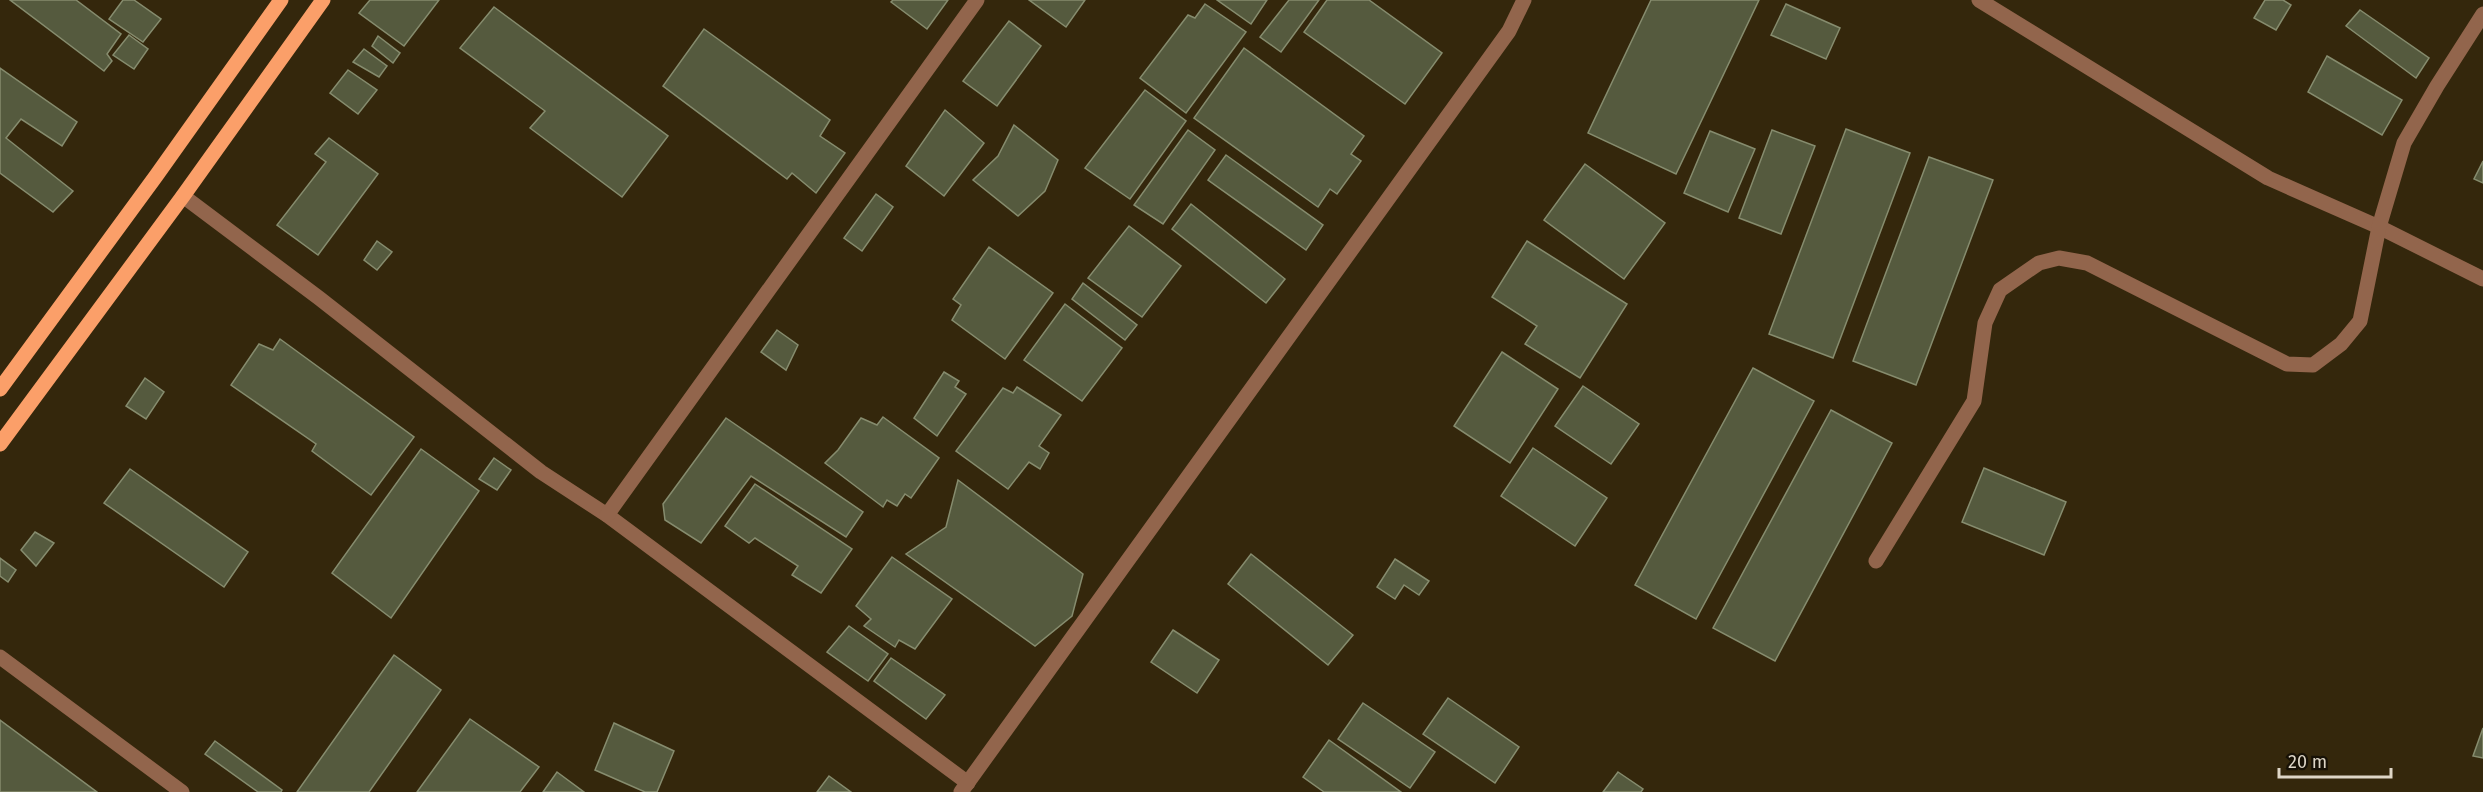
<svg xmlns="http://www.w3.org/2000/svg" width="2483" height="792" font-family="'Fira Sans',sans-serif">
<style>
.building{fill:#555a3e;stroke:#868c6e;stroke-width:1.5}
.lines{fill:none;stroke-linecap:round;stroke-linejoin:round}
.minor{stroke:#92654c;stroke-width:15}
.major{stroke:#fb9f69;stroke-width:15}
</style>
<rect width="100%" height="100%" fill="#34270c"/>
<g class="building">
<polygon points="10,0 76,0 121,34 107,54 112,61 104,71"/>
<polygon points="123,0 134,0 161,19 143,42 109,19"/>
<polygon points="370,0 439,0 404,46 359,13"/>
<polygon points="893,0 948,0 927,29 891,2"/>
<polygon points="1029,0 1085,0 1066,27"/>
<polygon points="1217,0 1267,0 1251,24"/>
<polygon points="1289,0 1319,0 1281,52 1260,37"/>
<polygon points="1327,0 1369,0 1442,53 1405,104 1304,32"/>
<polygon points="1651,0 1759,0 1676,174 1588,133"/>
<polygon points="2265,0 2283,0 2291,5 2276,30 2254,18"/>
<polygon points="1205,4 1246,32 1186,113 1140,78 1188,15 1195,18"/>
<polygon points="1786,4 1840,28 1826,59 1771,35"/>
<polygon points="494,7 668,136 622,197 530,128 545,111 460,48"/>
<polygon points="2360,10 2429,58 2416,78 2346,26"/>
<polygon points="1009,21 1041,46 997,106 963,81"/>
<polygon points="704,29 830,120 820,136 845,153 816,193 792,173 787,179 663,86"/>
<polygon points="129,35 148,49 134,69 113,55"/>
<polygon points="378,36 400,53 393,63 372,46"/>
<polygon points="1244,48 1364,136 1351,154 1361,161 1337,194 1330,189 1318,207 1194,118"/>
<polygon points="364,49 387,66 379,77 353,62"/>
<polygon points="2327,56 2402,100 2382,135 2308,92"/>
<polygon points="0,68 77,122 62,146 21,119 6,138 73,191 53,212 0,173"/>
<polygon points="348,70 377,90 358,114 330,93"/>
<polygon points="1145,90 1186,121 1130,199 1085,168"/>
<polygon points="945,110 984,143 944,196 906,166"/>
<polygon points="1014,125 1058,160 1045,191 1018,216 973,180 998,156"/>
<polygon points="1846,129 1910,153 1833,358 1769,334"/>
<polygon points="1188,130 1215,150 1163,224 1134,205"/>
<polygon points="1772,130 1815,146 1781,234 1739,218"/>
<polygon points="1710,131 1755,149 1728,212 1684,193"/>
<polygon points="329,138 378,174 318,255 277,225 326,162 315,154"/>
<polygon points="1226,155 1323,225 1306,250 1208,180"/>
<polygon points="1929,157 1993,180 1916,385 1853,361"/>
<polygon points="2483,161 2483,183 2474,179"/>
<polygon points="1585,164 1665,223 1624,279 1544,220"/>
<polygon points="876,194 893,207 862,251 844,238"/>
<polygon points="1191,204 1285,279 1266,303 1172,229"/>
<polygon points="1129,226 1181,266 1142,317 1088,278"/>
<polygon points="377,241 392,252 377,270 364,260"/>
<polygon points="1527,241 1627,304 1580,378 1525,344 1537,326 1492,297"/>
<polygon points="989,247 1053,293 1005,359 952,320 961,305 953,299"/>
<polygon points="1083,283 1137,325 1125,340 1072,299"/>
<polygon points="1065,304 1122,348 1082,401 1024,360"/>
<polygon points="777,330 798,345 786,370 761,352"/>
<polygon points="280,339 414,437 371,495 312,451 316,444 231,385 259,344 273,350"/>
<polygon points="1502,352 1558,389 1510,463 1454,426"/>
<polygon points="1753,368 1814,401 1696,619 1635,585"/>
<polygon points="944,372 959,381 955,387 966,394 937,436 914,418"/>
<polygon points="145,378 164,392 146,419 126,406"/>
<polygon points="1583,386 1639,424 1611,464 1555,426"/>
<polygon points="1017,387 1061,415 1039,446 1049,453 1040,469 1029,462 1008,489 956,451 1003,388 1013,393"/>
<polygon points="1831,410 1892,443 1775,661 1713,628"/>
<polygon points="883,417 939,458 911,498 905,494 897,506 887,500 883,507 825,463 838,450 861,418 877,425"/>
<polygon points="726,418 863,512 846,537 751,476 701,543 665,520 663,504"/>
<polygon points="1533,448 1607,498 1575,546 1501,496"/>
<polygon points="421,449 479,491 391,618 332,573"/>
<polygon points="494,458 511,470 497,490 479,479"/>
<polygon points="1984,468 2066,502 2044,555 1962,522"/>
<polygon points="130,469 248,552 224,587 104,503"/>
<polygon points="958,480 1083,574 1072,616 1035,646 906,554 946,527"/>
<polygon points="755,484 852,549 821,593 792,575 798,566 755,538 749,543 725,526"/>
<polygon points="35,532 54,543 36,566 21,550"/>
<polygon points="1251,554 1353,635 1328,665 1228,584"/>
<polygon points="892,557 952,599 915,649 899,640 895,647 864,626 871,619 856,606"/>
<polygon points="0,558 16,570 8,582 0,576"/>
<polygon points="1395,559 1429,581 1419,595 1404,585 1395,599 1377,587"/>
<polygon points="849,626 888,654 868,681 827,652"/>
<polygon points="1173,630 1219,660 1197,693 1151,662"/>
<polygon points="394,655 441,690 369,792 297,792"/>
<polygon points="891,658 945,695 926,719 874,681"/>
<polygon points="1448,698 1519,747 1495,783 1423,734"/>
<polygon points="1363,703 1435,752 1410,788 1338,739"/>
<polygon points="470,719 539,767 520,792 417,792"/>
<polygon points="0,720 97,792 0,792"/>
<polygon points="614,723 674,751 657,792 645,792 595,770"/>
<polygon points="2483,728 2483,758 2473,756"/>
<polygon points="1329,740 1401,792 1324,792 1303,777"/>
<polygon points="215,741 282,790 281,792 258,792 205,754"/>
<polygon points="557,772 584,792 543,792"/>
<polygon points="1618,772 1643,789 1641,792 1603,792"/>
<polygon points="829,776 851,792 817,792"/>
</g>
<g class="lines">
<g class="minor">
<polyline points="1979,0 2268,178 2379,227 2483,279"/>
<polyline points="183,196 319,298 541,472 607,515 968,783"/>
<polyline points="607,515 977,0"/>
<polyline points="1876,561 1974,401 1985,323 2000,290 2039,263 2059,258 2087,263 2287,364 2313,365 2341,344 2360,321 2379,227 2404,143 2437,86 2483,14"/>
<polyline points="0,657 182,792"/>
<polyline points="961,792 1509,31 1524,0"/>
</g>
<g class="major">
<polyline points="0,389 156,176 281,0"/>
<polyline points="0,444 183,196 323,0"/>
</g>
</g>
<path d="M2279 768v9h112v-9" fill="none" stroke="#ded6c7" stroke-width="3"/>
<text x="2288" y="768" font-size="18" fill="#ded6c7" stroke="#171106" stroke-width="4.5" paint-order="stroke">20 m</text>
</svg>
